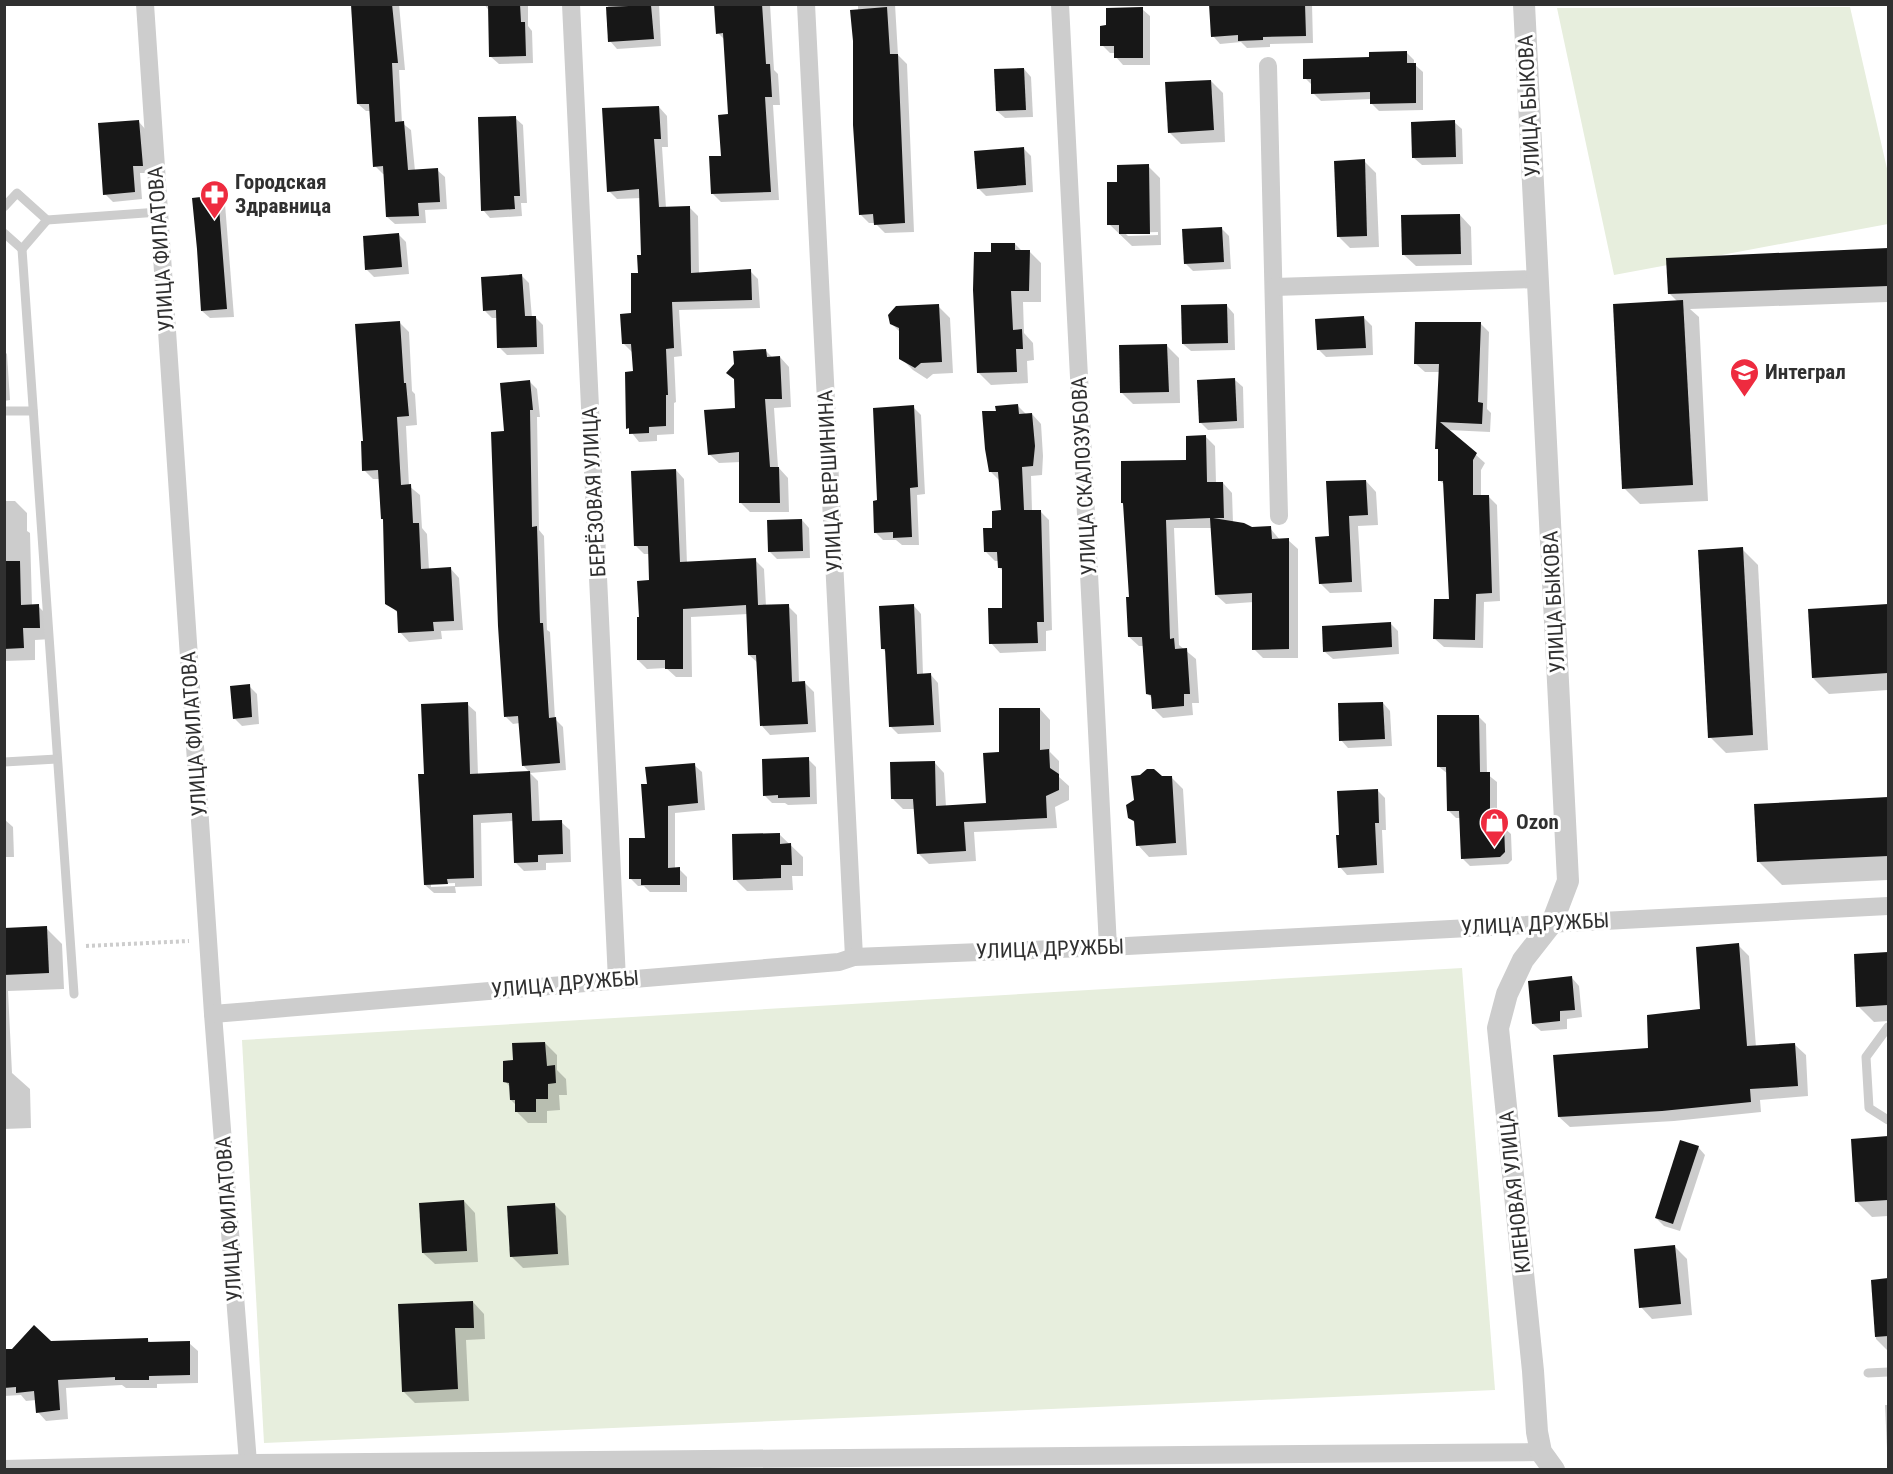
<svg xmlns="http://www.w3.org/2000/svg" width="1893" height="1474" font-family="'Roboto Condensed',sans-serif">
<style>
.green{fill:#e7eedd}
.shadow{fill:#0003;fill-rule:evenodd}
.building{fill:#171717}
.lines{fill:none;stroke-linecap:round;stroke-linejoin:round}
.path{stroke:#cdcdcd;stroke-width:4;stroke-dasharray:3 3;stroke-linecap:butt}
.service{stroke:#cdcdcd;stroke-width:9}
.minor{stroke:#cdcdcd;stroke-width:18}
.tertiary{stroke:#cdcdcd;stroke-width:22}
.labels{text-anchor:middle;stroke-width:6;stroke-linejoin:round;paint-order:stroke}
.street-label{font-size:21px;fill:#303030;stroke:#fff}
.poi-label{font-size:21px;font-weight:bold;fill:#303030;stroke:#fff;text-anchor:start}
</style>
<rect width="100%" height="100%" fill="#fff"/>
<g class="green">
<polygon points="1850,7 1888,173 1888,224 1614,275 1557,8"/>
<polygon points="1462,968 1495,1390 264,1443 242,1040"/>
</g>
<g class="shadow">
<polygon points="351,4 399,4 405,70 399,70 402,123 411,130 415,171 437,170 445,177 447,209 425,210 426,223 395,224 387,217 385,174 383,174 375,166 371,111 366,111 358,104"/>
<polygon points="484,4 528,4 528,26 532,31 533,63 499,64 491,57 490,12"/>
<polygon points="608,4 659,4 661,46 617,49 610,41"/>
<polygon points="716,4 770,4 774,70 778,74 780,105 773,105 779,200 721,202 712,193 722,157 730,115 725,40 718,33"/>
<polygon points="858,4 895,4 898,55 907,64 914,232 885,233 875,223 869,223 860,214"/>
<polygon points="1211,4 1312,4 1313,43 1270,44 1270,47 1247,48 1241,42 1220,44 1213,36"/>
<polygon points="1142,9 1150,16 1150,65 1123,65 1116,57 1116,53 1110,53 1102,45"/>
<polygon points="1406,52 1414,60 1414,64 1423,72 1423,110 1379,111 1371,103 1371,99 1321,101 1313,93 1313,86 1305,78 1371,58"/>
<polygon points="1024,69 1031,77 1033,117 1005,118 997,111"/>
<polygon points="1211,81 1223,93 1225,142 1181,144 1169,132"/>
<polygon points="659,107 667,116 668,147 662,147 666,208 689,207 698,216 699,274 750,271 758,279 760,308 679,310 682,356 674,357 676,402 674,403 674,434 657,435 657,441 639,442 628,428 634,372 632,352 623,343 633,315 642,256 641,198 617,199 609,191"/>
<polygon points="515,118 523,125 527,203 521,203 522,216 490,218 483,210"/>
<polygon points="139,122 146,130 150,173 140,173 142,199 113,202 105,194"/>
<polygon points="1454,122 1462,129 1463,164 1422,165 1414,158"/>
<polygon points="1023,148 1031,156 1033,192 986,196 978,188"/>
<polygon points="1364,161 1376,173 1379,247 1350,248 1338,236"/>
<path d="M1148,166L1160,178L1161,245L1132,246L1109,224ZM1158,232V235L1128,236L1125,233Z"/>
<polygon points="218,197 225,204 234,317 210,318 202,311"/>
<polygon points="1460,215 1471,227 1472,265 1416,266 1404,255"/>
<polygon points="1222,229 1229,236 1231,269 1193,271 1185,263"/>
<polygon points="399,235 406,242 409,274 374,277 366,269"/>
<polygon points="1015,244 1022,251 1029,251 1041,263 1041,302 1023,302 1024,333 1033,343 1034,360 1027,361 1028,383 991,385 979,373 992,253"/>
<polygon points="1888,250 1888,302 1690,309 1699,317 1708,501 1640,504 1624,488 1678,302 1669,293 1668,259"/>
<polygon points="522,276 529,283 532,318 536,318 543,325 544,354 507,355 499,347 498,318 492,318 485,311"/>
<polygon points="938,306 950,318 953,373 933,374 927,379 913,370 901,358 900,332 891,323"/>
<polygon points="1227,306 1234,314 1235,350 1191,351 1183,344"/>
<polygon points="1364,318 1372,326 1373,355 1326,357 1319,350"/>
<polygon points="400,323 409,332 412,391 415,394 417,425 406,426 409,486 420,495 422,528 427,534 429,570 450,568 459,578 463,630 441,631 442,639 409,642 400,632 399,614 387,603 385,521 382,519 380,479 373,479 364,470 365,442"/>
<polygon points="1480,323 1489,332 1487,409 1491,413 1490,432 1448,430 1485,463 1481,470 1481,497 1488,496 1497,505 1500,601 1484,602 1483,648 1444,647 1435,639 1450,600 1445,485 1439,480 1439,450 1437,448 1440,372 1425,372 1416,364"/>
<polygon points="1167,346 1179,358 1180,403 1133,404 1121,392"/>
<polygon points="4,351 7,354 10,400 4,401"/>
<polygon points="766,351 773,358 780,357 789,367 791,407 774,408 778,467 788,478 789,512 750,512 741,503 741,462 719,463 709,454 737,409"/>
<polygon points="1235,380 1243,387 1244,428 1208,430 1200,422"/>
<path d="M530,382L537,389L540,417H537L539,530L544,536L547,630L550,632L555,719L563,727L566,770L530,773L538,781L540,823L561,822L570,830L571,862L546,863V870L524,871L515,862L514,821L481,823L482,886L455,887L456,893H434L425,885L426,775L467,704L476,712L478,775L530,773L523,765L520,723L513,724L505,716L506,432ZM455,883V886L431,887V884Z"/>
<polygon points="1018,406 1027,415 1032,414 1041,424 1043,456 1042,475 1031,476 1032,511 1040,511 1049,520 1052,630 1046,631 1046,651 1000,653 991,643 1004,609 1004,572 999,567 999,561 995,561 986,552 994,529 1003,512 1000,481 991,472 997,412"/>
<polygon points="913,407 921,415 925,494 917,495 919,545 902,545 896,540 883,540 875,532 879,502"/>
<polygon points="1206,437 1215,446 1216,483 1223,483 1232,493 1233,523 1252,529 1270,528 1280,540 1288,540 1298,549 1298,658 1263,658 1254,649 1254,602 1226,604 1216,595 1212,528 1174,528 1179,645 1196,659 1199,703 1192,703 1193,715 1163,718 1153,708 1153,699 1147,693 1144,646 1139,646 1129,637 1130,598 1124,505 1122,503 1188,462"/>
<polygon points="676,470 684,479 687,564 755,560 764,569 766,606 788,606 797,615 799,683 805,683 814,692 816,732 770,735 762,726 758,663 749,655 748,614 691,617 692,677 676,677 666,668 647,669 638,660 641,619 651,581 649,554 644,554 636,546"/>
<polygon points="1366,481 1376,492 1378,525 1358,526 1362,592 1330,593 1320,583 1331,537"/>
<polygon points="4,501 15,501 27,513 27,531 30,533 32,606 38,606 50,618 51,639 35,640 35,660 4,661"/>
<polygon points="802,520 809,528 810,558 777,559 770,552"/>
<polygon points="1742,549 1758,565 1768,750 1726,753 1710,737"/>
<polygon points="1888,605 1888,690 1829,694 1813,678 1810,610"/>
<polygon points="914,606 921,614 923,675 931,675 938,683 941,732 898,734 890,726 886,652 882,648"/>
<polygon points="1390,623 1398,631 1399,654 1333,659 1325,652"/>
<polygon points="249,686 257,694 259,724 242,726 234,718"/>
<polygon points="1383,703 1390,711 1392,746 1348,748 1341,740"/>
<polygon points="1040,709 1050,720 1050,752 1059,761 1059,777 1069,786 1069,800 1055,807 1057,828 974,832 976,861 929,864 918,853 916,809 903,809 893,799 934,762 944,773 946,807 987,804 1000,753"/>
<polygon points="1478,716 1486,724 1487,774 1497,782 1497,827 1503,827 1511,834 1512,860 1508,864 1470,866 1462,858 1460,818 1456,818 1448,810 1448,774 1438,766"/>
<polygon points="808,759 816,767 817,804 788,805 785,803 772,803 764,795"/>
<polygon points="694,765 702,772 705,810 675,813 675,869 679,869 687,877 687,892 650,892 644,886 638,886 630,878 647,839 648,785"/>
<polygon points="1171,777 1183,789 1187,855 1149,857 1138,845 1136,824 1129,817 1135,801 1161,778"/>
<polygon points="1377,790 1385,798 1386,830 1382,830 1384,873 1347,875 1340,867 1341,836"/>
<polygon points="1888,799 1888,880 1782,885 1759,862 1756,805"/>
<polygon points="4,819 13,827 14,857 4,857"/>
<polygon points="779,834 803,857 803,876 792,876 793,890 747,891 735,879"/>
<polygon points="46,928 62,944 64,989 8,991 12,1073 30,1089 31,1128 4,1129 4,930"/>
<polygon points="1738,945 1749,956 1756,1047 1795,1045 1806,1055 1808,1096 1760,1100 1761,1112 1674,1121 1570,1127 1559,1117 1701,1010"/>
<polygon points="1888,953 1888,1021 1874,1022 1858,1006 1855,955"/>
<polygon points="1572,978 1579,986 1582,1017 1567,1019 1567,1029 1541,1031 1533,1024"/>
<polygon points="545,1043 557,1055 557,1070 566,1079 567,1095 559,1095 560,1110 547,1111 547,1123 528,1123 517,1112 516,1105 511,1100 510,1087 505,1081"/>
<polygon points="1888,1138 1888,1216 1872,1217 1856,1201 1853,1140"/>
<polygon points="1698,1147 1705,1155 1680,1231 1664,1226 1656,1218"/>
<polygon points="464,1201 475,1213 478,1262 435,1264 423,1253"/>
<polygon points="554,1204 566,1216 569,1265 523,1268 511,1256"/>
<polygon points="1675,1247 1687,1259 1692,1315 1652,1319 1641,1307"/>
<polygon points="1888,1280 1888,1351 1876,1339 1872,1281"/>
<polygon points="473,1302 484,1314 485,1339 466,1340 469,1401 415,1403 403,1391"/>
<polygon points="147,1339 152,1344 189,1343 198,1351 198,1383 157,1384 157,1388 126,1388 122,1385 66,1388 68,1419 46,1421 38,1412 36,1400 26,1401 21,1395 4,1396 4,1351 51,1343"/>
<polygon points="1885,1405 1888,1405 1888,1470"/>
</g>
<g class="building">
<polygon points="351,4 392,4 398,63 392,63 395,122 404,121 408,170 438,168 440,202 418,203 419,216 386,217 383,166 373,167 369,104 357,104"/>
<polygon points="488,4 520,4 521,22 525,22 526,56 489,57"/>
<polygon points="714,4 762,4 766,64 770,64 772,97 765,97 771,192 711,194 709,156 721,156 718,115 728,114 723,33 716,34"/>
<polygon points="1209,4 1305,4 1306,36 1263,37 1263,40 1238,41 1238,35 1211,37"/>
<polygon points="651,5 654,39 608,42 606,7"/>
<polygon points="887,7 890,54 898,54 905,223 874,225 873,214 859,215 853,125 853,41 850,10"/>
<polygon points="1143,7 1143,58 1114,58 1114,46 1100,46 1100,26 1106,25 1106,8"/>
<polygon points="1407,51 1407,63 1416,63 1416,103 1370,104 1370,92 1311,94 1311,79 1303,79 1303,59 1369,57 1369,52"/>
<polygon points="1024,68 1026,110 996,111 994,69"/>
<polygon points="1211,80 1214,130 1168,133 1165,82"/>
<polygon points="659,106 661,139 654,139 659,207 690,206 691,273 751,269 752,300 672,302 674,348 666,349 668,395 666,395 666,426 649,427 649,433 629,434 629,428 626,429 625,372 633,371 631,344 622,344 620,314 631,313 631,273 638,273 637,255 641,255 639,189 607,192 602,108"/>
<polygon points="516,116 520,196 514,196 515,209 481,211 478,117"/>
<polygon points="139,120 143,166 133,166 135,192 103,195 98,123"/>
<polygon points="1455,120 1456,157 1412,158 1411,122"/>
<polygon points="1024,147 1026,185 977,189 974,151"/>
<polygon points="1365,159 1367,236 1337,237 1334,161"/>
<polygon points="1149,164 1150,234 1119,234 1119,225 1107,225 1107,182 1117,182 1117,165"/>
<polygon points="218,195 227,309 201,311 197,249 192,198"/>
<polygon points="1460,214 1461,254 1402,255 1401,215"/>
<polygon points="1222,227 1224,262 1184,264 1182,229"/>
<polygon points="399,233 402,267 365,270 363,236"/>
<polygon points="991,243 1015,243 1015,250 1030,250 1029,291 1011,291 1013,330 1022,329 1023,349 1016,349 1017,372 977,373 973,290 974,252 991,252"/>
<polygon points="1888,248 1888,286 1668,294 1666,258"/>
<polygon points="522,274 525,316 536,316 537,347 497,348 496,310 483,311 481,277"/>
<polygon points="1683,300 1693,485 1622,489 1613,304"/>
<polygon points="939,304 942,362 921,363 915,368 899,359 899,328 890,324 888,315 896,306"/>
<polygon points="1227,304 1228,343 1182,344 1181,305"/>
<polygon points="1364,316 1366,348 1317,350 1315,319"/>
<polygon points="400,321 404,383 406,383 409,416 397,417 401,485 411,484 413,523 419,523 421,569 451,567 454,621 433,622 434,631 398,633 397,611 385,604 383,519 381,519 378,470 362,471 361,441 363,441 355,324"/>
<polygon points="1415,322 1481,322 1478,402 1483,403 1482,424 1440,422 1477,453 1473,460 1473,495 1489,495 1492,593 1476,594 1475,640 1433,639 1434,599 1449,599 1443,481 1438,481 1438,449 1435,449 1439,364 1414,364"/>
<polygon points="1167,344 1169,392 1120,393 1119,345"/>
<polygon points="766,349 767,357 780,356 782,399 765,399 770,467 779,467 780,503 739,503 739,452 708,455 704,410 735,408 734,379 726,373 734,364 733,351"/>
<polygon points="1235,378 1237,421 1199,423 1197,380"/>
<polygon points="530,380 533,410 530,410 532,527 537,526 540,623 543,623 549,718 556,717 560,763 522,766 518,716 504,717 498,626 491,432 504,431 500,383"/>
<polygon points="1018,404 1019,414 1032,413 1035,446 1033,466 1022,467 1024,510 1041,510 1044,622 1037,622 1038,643 989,644 988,608 1002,608 1002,568 998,568 997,552 984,552 983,528 992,528 992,511 1001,510 998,472 989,472 985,449 982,411 996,411 995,406"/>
<polygon points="914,405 918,487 910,488 912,537 893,538 893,532 874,533 873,501 877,500 873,408"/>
<polygon points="1206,435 1207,482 1223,482 1224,518 1213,518 1244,523 1252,527 1271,526 1272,539 1289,538 1289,649 1252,650 1252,593 1215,595 1210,518 1166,520 1170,639 1174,638 1175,649 1187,648 1190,694 1184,694 1184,706 1152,709 1151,695 1146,694 1142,637 1128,637 1126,597 1129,597 1123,503 1121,503 1121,461 1186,460 1186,436"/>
<polygon points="676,469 680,562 756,558 758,605 789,604 792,682 805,681 808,724 760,726 756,655 748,655 746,605 683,609 683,669 665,669 665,660 637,660 637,617 639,617 637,581 649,580 648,546 634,546 631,471"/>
<polygon points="1366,480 1368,515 1349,516 1352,582 1319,584 1315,537 1329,536 1326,481"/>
<polygon points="802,519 803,551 768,552 767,520"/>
<polygon points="1743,547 1753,735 1708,738 1698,550"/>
<polygon points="4,561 20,561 21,605 39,604 40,628 23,628 24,648 4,649"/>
<polygon points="914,604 917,674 931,673 934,725 889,727 885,649 881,649 879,606"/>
<polygon points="1888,604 1888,673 1812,678 1808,609"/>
<polygon points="1391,622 1392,647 1323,652 1322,626"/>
<polygon points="250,684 252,717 233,719 230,686"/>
<polygon points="468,702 470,774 530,771 532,821 562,820 563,854 538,855 538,862 514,863 512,813 473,815 474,878 447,879 448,884 424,885 418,774 424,774 421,704"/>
<polygon points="1383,702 1385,739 1339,741 1338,703"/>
<polygon points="999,708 1040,708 1040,750 1049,749 1050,768 1059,774 1059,790 1046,796 1047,818 964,822 966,851 917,854 913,799 891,799 890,762 935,761 936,806 986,803 983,753 999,752"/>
<polygon points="1437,715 1479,715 1480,772 1490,772 1490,826 1504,825 1505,852 1500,857 1461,859 1459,811 1447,811 1446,767 1437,767"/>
<polygon points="809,757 810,797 778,798 778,795 763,796 762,759"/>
<polygon points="695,763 698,803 668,806 668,868 680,867 680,885 641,885 641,879 629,879 629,838 645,838 641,784 647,784 645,767"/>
<polygon points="1147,769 1154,769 1162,776 1172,776 1176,843 1136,846 1134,821 1128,818 1126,805 1134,800 1131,776 1140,775"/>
<polygon points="1378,789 1379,823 1375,823 1377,865 1338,868 1336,835 1339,835 1337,791"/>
<polygon points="1888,797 1888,856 1757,862 1754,804"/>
<polygon points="780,833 780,844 791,843 792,865 781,865 781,878 733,880 732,834"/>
<polygon points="47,926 49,973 4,975 4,928"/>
<polygon points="1739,943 1747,1046 1795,1043 1798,1086 1750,1089 1751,1102 1662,1111 1558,1117 1553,1055 1648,1048 1647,1015 1700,1009 1696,947"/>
<polygon points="1888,952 1888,1005 1856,1007 1854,954"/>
<polygon points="1572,976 1575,1010 1560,1011 1560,1021 1532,1024 1528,981"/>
<polygon points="545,1042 547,1066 555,1065 556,1083 548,1084 548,1099 536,1099 536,1112 515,1112 515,1100 510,1100 509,1083 503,1082 503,1061 513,1060 512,1043"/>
<polygon points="1888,1136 1888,1200 1855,1202 1851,1139"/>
<polygon points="1680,1140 1699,1146 1673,1224 1655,1218"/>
<polygon points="464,1200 467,1251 422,1253 419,1203"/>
<polygon points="555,1203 558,1254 510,1257 507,1206"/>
<polygon points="1675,1245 1681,1304 1639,1308 1634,1249"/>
<polygon points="1888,1278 1888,1336 1875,1337 1871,1280"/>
<polygon points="473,1301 474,1328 455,1328 458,1389 402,1392 398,1304"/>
<polygon points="34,1325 51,1341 148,1338 148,1342 190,1341 190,1375 149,1376 149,1380 115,1380 115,1377 58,1380 60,1410 36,1413 34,1391 16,1393 16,1387 4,1388 4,1349 12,1349"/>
</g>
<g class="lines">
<polyline class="path" points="86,946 189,941"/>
<g class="service">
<polyline points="4,207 17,193 47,220 159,212"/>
<polyline points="4,233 22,249 47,220"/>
<polyline points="22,249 74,994"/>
<polyline points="4,411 33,411"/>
<polyline points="4,762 57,759"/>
<polyline points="1888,1027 1866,1057 1869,1108 1888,1120"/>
<polyline points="1868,1373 1888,1372"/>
</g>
<g class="minor">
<polyline points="145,4 213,1014 248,1463"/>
<polyline points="571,4 617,980"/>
<polyline points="806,4 854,957"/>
<polyline points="1060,4 1108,947"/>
<polyline points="1268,66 1279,516"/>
<polyline points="1274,287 1538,279"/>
<polyline points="213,1014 839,962 854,957 1108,947 1888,906"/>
<polyline points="4,1469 248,1463 1541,1452"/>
</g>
<polyline class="tertiary" points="1524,4 1568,881 1552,923 1523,960 1507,994 1498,1028 1533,1371 1537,1432 1541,1452 1554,1470"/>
</g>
<defs>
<symbol id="pharmacy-pin" viewBox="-11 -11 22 30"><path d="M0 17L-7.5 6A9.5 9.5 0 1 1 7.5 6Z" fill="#ee2b3f" stroke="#fff"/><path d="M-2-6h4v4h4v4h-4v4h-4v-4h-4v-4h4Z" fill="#fff"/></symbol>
<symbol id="university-pin" viewBox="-11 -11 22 30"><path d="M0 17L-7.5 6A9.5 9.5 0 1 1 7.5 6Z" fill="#ee2b3f" stroke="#fff"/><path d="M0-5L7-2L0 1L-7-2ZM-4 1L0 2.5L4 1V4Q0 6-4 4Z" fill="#fff"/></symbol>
<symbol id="shop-pin" viewBox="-11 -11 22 30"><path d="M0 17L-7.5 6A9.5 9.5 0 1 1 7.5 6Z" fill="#ee2b3f" stroke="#fff"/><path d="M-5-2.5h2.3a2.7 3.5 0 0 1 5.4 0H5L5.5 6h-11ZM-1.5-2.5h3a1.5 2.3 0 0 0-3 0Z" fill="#fff"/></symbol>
</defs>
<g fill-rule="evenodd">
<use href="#pharmacy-pin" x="198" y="178" width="33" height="45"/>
<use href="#university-pin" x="1728" y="356" width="33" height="45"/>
<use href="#shop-pin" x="1478" y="806" width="33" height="45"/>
</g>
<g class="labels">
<g class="street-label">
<text transform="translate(1529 106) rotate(-93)" y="7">УЛИЦА БЫКОВА</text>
<text transform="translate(161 249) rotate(-94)" y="7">УЛИЦА ФИЛАТОВА</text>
<text transform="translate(1084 476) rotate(-93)" y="7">УЛИЦА СКАЛОЗУБОВА</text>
<text transform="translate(830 481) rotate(-93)" y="7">УЛИЦА ВЕРШИНИНА</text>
<text transform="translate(594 492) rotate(-93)" y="7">БЕРЁЗОВАЯ УЛИЦА</text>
<text transform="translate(1554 602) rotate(-93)" y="7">УЛИЦА БЫКОВА</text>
<text transform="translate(194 734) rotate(-94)" y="7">УЛИЦА ФИЛАТОВА</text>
<text transform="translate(1535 924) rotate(-3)" y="7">УЛИЦА ДРУЖБЫ</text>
<text transform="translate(1050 949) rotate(-2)" y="7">УЛИЦА ДРУЖБЫ</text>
<text transform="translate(565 984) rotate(-5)" y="7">УЛИЦА ДРУЖБЫ</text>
<text transform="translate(1515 1192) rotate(-96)" y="7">КЛЕНОВАЯ УЛИЦА</text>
<text transform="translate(229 1219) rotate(-94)" y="7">УЛИЦА ФИЛАТОВА</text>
</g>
<g class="poi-label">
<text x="235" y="189">Городская<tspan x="235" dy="24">Здравница</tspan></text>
<text x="1765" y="379">Интеграл</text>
<text x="1516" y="829">Ozon</text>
</g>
</g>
<rect width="1893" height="1474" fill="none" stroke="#303030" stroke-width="12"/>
</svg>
